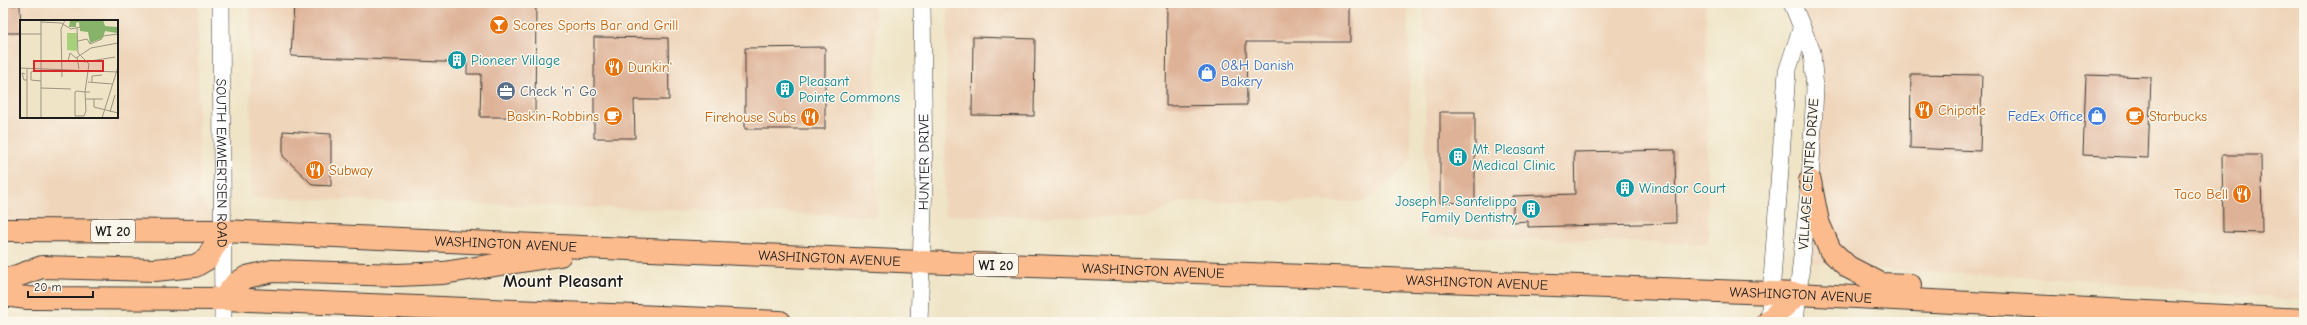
<svg xmlns="http://www.w3.org/2000/svg" width="2307" height="325" font-family="'Comic Neue',sans-serif">
<style>
.built{fill:#efd6bb;fill-rule:evenodd}
.building{fill:#deb297}
.lines{fill:none;stroke-linecap:round;stroke-linejoin:round}
.street-casing{stroke:#3c3a36;stroke-width:18}
.primary-casing{stroke:#3c3a36;stroke-width:24}
.street{stroke:#fff;stroke-width:17}
.primary{stroke:#fbbb8d;stroke-width:22}
.labels{text-anchor:middle;stroke-width:3;stroke-linejoin:round;paint-order:stroke}
.shield{fill:#fbf7ec;stroke:#5f5e5a;stroke-width:1}
.shield-label{font-size:13px;font-weight:bold;fill:#1c1c1c}
.food-label{font-size:14px;fill:#c56008;stroke:#fbf7ec;text-anchor:start}
.culture-label{font-size:14px;fill:#0d838f;stroke:#fbf7ec;text-anchor:start}
.shop-label{font-size:14px;fill:#366cbe;stroke:#fbf7ec;text-anchor:start}
.service-label{font-size:14px;fill:#4e5e75;stroke:#fbf7ec;text-anchor:start}
.street-label{font-size:14px;fill:#1c1c1c;stroke:#fbf7ec}
.district-label{font-size:18px;font-weight:bold;fill:#1c1c1c;stroke:#fbf7ec}
.inset-road{fill:none;stroke:#9b9482;stroke-width:1}
.view{fill:#d62828;fill-opacity:0.15;stroke:#d62828;stroke-width:2}
.inset-edge{fill:none;stroke:#1c1c1c;stroke-width:2}
</style>
<rect width="100%" height="100%" fill="#fbf7ec"/>
<filter id="ink" filterUnits="userSpaceOnUse"><feTurbulence type="fractalNoise" baseFrequency=".025" numOctaves="2"/><feDisplacementMap in="SourceGraphic" scale="8" xChannelSelector="R" yChannelSelector="G"/><feConvolveMatrix kernelMatrix="1 2 1 2 8 2 1 2 1" color-interpolation-filters="sRGB"/></filter>
<filter id="wash" filterUnits="userSpaceOnUse"><feTurbulence type="fractalNoise" baseFrequency=".012" numOctaves="4" result="noise"/><feDisplacementMap in="SourceGraphic" scale="16" xChannelSelector="R" yChannelSelector="G"/><feGaussianBlur stdDeviation="0.9" result="paint"/><feColorMatrix in="noise" values="0 0 0 0 0 0 0 0 0 0 0 0 0 0 0 0 0 1.4 0 .05"/><feComposite in="paint" operator="in"/></filter>
<g filter="url(#wash)">
<rect width="100%" height="100%" fill="#efe4c6"/>
<g class="built">
<path d="M3,3H198L199,199L223,231L3,230ZM21,21H117V117H21Z"/>
<polygon points="250,3 875,3 877,216 251,197"/>
<polygon points="948,3 1408,3 1411,160 1384,189 1362,202 1182,201 1147,218 944,215"/>
<polygon points="1424,3 1706,3 1708,244 1427,236"/>
<polygon points="1792,3 2304,3 2304,300 2192,292 2096,280 1890,270 1801,261 1815,89"/>
</g>
<g id="blocks">
<g class="building">
<polygon points="294,3 536,3 535,117 480,117 481,74 467,74 467,63 291,56"/>
<polygon points="1167,3 1350,3 1350,42 1246,42 1247,105 1166,106"/>
<polygon points="3,5 20,5 21,33 3,33"/>
<polygon points="594,37 668,38 669,100 634,100 635,138 594,138"/>
<polygon points="973,37 1035,39 1034,116 972,115"/>
<polygon points="825,47 825,129 745,129 745,48"/>
<polygon points="1911,74 1982,75 1980,151 1910,148"/>
<polygon points="2086,75 2151,77 2148,158 2083,155"/>
<polygon points="1440,112 1475,112 1475,202 1440,203"/>
<polygon points="283,131 331,134 331,186 313,185 283,156"/>
<polygon points="1675,150 1676,223 1528,227 1528,221 1513,222 1513,196 1575,194 1574,152"/>
<polygon points="2222,155 2261,155 2262,233 2223,232"/>
</g>
</g>
</g>
<g filter="url(#ink)">
<use href="#blocks" fill-opacity="0" stroke="#3c3a36" stroke-width="1"/>
<g class="lines">
<defs>
<g id="street">
<path id="s1" d="M221,3L223,322"/>
<polyline points="1792,3 1812,52 1815,89 1810,181 1795,322"/>
<path id="s2" d="M919,322L924,181L922,3"/>
<polyline points="1769,322 1787,72 1801,29"/>
</g>
<g id="primary">
<polyline points="1810,181 1818,222 1830,250 1848,267 1881,284 1910,285"/>
<path id="s3" d="M3,230L223,231L921,262L1797,294L2304,320"/>
<polyline points="3,281 42,267 155,270 195,266 207,259 223,231"/>
<polyline points="3,295 28,298 223,299 780,322"/>
<polyline points="223,299 235,284 247,277 272,271 398,275 443,273 560,255"/>
<polyline points="1768,322 1797,294"/>
</g>
</defs>
<use href="#street" class="street-casing"/>
<use href="#primary" class="primary-casing"/>
<use href="#street" class="street"/>
<use href="#primary" class="primary"/>
</g>
</g>
<defs>
<symbol id="bar-disc" viewBox="-11 -11 22 22"><circle r="9.5" fill="#e8710a" stroke="#fbf7ec"/><path d="M-6-5H6L.8 .8V4.5H3.5V6h-7V4.5H-.8V.8Z" fill="#fff"/></symbol>
<symbol id="building-disc" viewBox="-11 -11 22 22"><circle r="9.5" fill="#0f9aa8" stroke="#fbf7ec"/><path d="M-4-6H4V6H1V3H-1V6H-4ZM-2.5-4.3h1.7v1.8h-1.7ZM.8-4.3h1.7v1.8H.8ZM-2.5-1h1.7V.8h-1.7ZM.8-1h1.7V.8H.8Z" fill="#fff"/></symbol>
<symbol id="restaurant-disc" viewBox="-11 -11 22 22"><circle r="9.5" fill="#e8710a" stroke="#fbf7ec"/><path d="M-5-6h1v4h1v-4h1v4h1v-4h1v5L-1.5 .5V6h-2V.5L-5-1ZM5-6V6H3V1.5H1.5Q1.5-4 5-6Z" fill="#fff"/></symbol>
<symbol id="shop-disc" viewBox="-11 -11 22 22"><circle r="9.5" fill="#3f7fe0" stroke="#fbf7ec"/><path d="M-5-2.5h2.3a2.7 3.5 0 0 1 5.4 0H5L5.5 6h-11ZM-1.5-2.5h3a1.5 2.3 0 0 0-3 0Z" fill="#fff"/></symbol>
<symbol id="office-disc" viewBox="-11 -11 22 22"><circle r="9.5" fill="#5c6f8a" stroke="#fbf7ec"/><path d="M-6-3h4V-5.5h4V-3h4V5H-6ZM-1-4.5V-3h2v-1.5ZM-6 0V1H6V0Z" fill="#fff"/></symbol>
<symbol id="cafe-disc" viewBox="-11 -11 22 22"><circle r="9.5" fill="#e8710a" stroke="#fbf7ec"/><path d="M-5.5-4.5H6V0H3Q3 3.5 0 3.5H-2.5Q-5.5 3.5-5.5 0ZM3-3.2v2h1.7v-2ZM-6 4.5H4V6H-6Z" fill="#fff"/></symbol>
</defs>
<g fill-rule="evenodd">
<use href="#bar-disc" x="488" y="14" width="22" height="22"/>
<use href="#building-disc" x="446" y="49" width="22" height="22"/>
<use href="#restaurant-disc" x="603" y="56" width="22" height="22"/>
<use href="#shop-disc" x="1196" y="62" width="22" height="22"/>
<use href="#building-disc" x="774" y="78" width="22" height="22"/>
<use href="#office-disc" x="495" y="80" width="22" height="22"/>
<use href="#restaurant-disc" x="1913" y="99" width="22" height="22"/>
<use href="#cafe-disc" x="602" y="105" width="22" height="22"/>
<use href="#shop-disc" x="2086" y="105" width="22" height="22"/>
<use href="#cafe-disc" x="2124" y="105" width="22" height="22"/>
<use href="#restaurant-disc" x="799" y="106" width="22" height="22"/>
<use href="#building-disc" x="1447" y="146" width="22" height="22"/>
<use href="#restaurant-disc" x="304" y="159" width="22" height="22"/>
<use href="#building-disc" x="1614" y="177" width="22" height="22"/>
<use href="#restaurant-disc" x="2231" y="183" width="22" height="22"/>
<use href="#building-disc" x="1520" y="198" width="22" height="22"/>
</g>
<g class="labels">
<g class="shield">
<rect x="91" y="220" width="44" height="22" rx="3"/>
<rect x="974" y="254" width="44" height="22" rx="3"/>
</g>
<g class="shield-label">
<text x="113" y="236">WI 20</text>
<text x="996" y="270">WI 20</text>
</g>
<g class="food-label">
<text x="513" y="30">Scores Sports Bar and Grill</text>
<text x="628" y="72">Dunkin'</text>
<text x="1938" y="115">Chipotle</text>
<text x="599" y="121" text-anchor="end">Baskin-Robbins</text>
<text x="2149" y="121">Starbucks</text>
<text x="796" y="122" text-anchor="end">Firehouse Subs</text>
<text x="329" y="175">Subway</text>
<text x="2228" y="199" text-anchor="end">Taco Bell</text>
</g>
<g class="culture-label">
<text x="471" y="65">Pioneer Village</text>
<text x="799" y="86">Pleasant<tspan x="799" dy="16">Pointe Commons</tspan></text>
<text x="1472" y="154">Mt. Pleasant<tspan x="1472" dy="16">Medical Clinic</tspan></text>
<text x="1639" y="193">Windsor Court</text>
<text x="1517" y="206" text-anchor="end">Joseph P. Sanfelippo<tspan x="1517" dy="16">Family Dentistry</tspan></text>
</g>
<g class="shop-label">
<text x="1221" y="70">O&amp;H Danish<tspan x="1221" dy="16">Bakery</tspan></text>
<text x="2083" y="121" text-anchor="end">FedEx Office</text>
</g>
<g class="service-label">
<text x="520" y="96">Check 'n' Go</text>
</g>
<g class="street-label">
<text dy="5" stroke="none"><textPath href="#s1" startOffset="160">SOUTH EMMERTSEN ROAD</textPath></text>
<text dy="5" stroke="none"><textPath href="#s2" startOffset="160">HUNTER DRIVE</textPath></text>
<text transform="translate(1808 174) rotate(-86)" y="5">VILLAGE CENTER DRIVE</text>
<text dy="5" stroke="none"><textPath href="#s3" startOffset="503">WASHINGTON AVENUE</textPath></text>
<text dy="5" stroke="none"><textPath href="#s3" startOffset="827">WASHINGTON AVENUE</textPath></text>
<text dy="5" stroke="none"><textPath href="#s3" startOffset="1151">WASHINGTON AVENUE</textPath></text>
<text dy="5" stroke="none"><textPath href="#s3" startOffset="1475">WASHINGTON AVENUE</textPath></text>
<text dy="5" stroke="none"><textPath href="#s3" startOffset="1799">WASHINGTON AVENUE</textPath></text>
</g>
<g class="district-label">
<text x="563" y="287">Mount Pleasant</text>
</g>
</g>
<g transform="translate(20 20)">
<rect width="98" height="98" fill="#efe4c6"/>
<path d="M47,13H57V31L47,30Z" fill="#a8cf7a"/>
<path d="M50,0H83L85,6L97,7V13L85,11L83,18L70,23L68,12L60,11L59,2L56,3V7H49Z" fill="#86b26a"/>
<path class="inset-road" d="M21,0V98M21,2L41,3L51,9L60,7M57,8L58,33L69,44L65,72L66,91L64,96H55V72L57,71L65,72H70M0,14H21M83,16L98,14M58,21L67,19L70,24L82,19M57,37L59,49M48,41L50,33L56,38L71,28L98,23M64,42L95,37M0,48L98,52M7,49V98M15,51L11,52V60L21,61M5,54L2,53L4,60H7M42,57L41,9L45,0M68,62L92,64M72,62V56L82,55M21,68L51,69M65,79H83M74,79V87L98,93M90,92L95,75M82,98L98,47"/>
<path class="view" d="M14,41H83V51H14Z"/>
<rect width="98" height="98" class="inset-edge"/>
</g>
<rect width="2307" height="325" fill="none" stroke="#fbf7ec" stroke-width="16"/>
<path d="M28 291v6h65v-6" fill="none" stroke="#1c1c1c" stroke-width="2"/>
<text x="34" y="291" font-size="12" fill="#1c1c1c" stroke="#fbf7ec" stroke-width="3" paint-order="stroke">20 m</text>
</svg>
